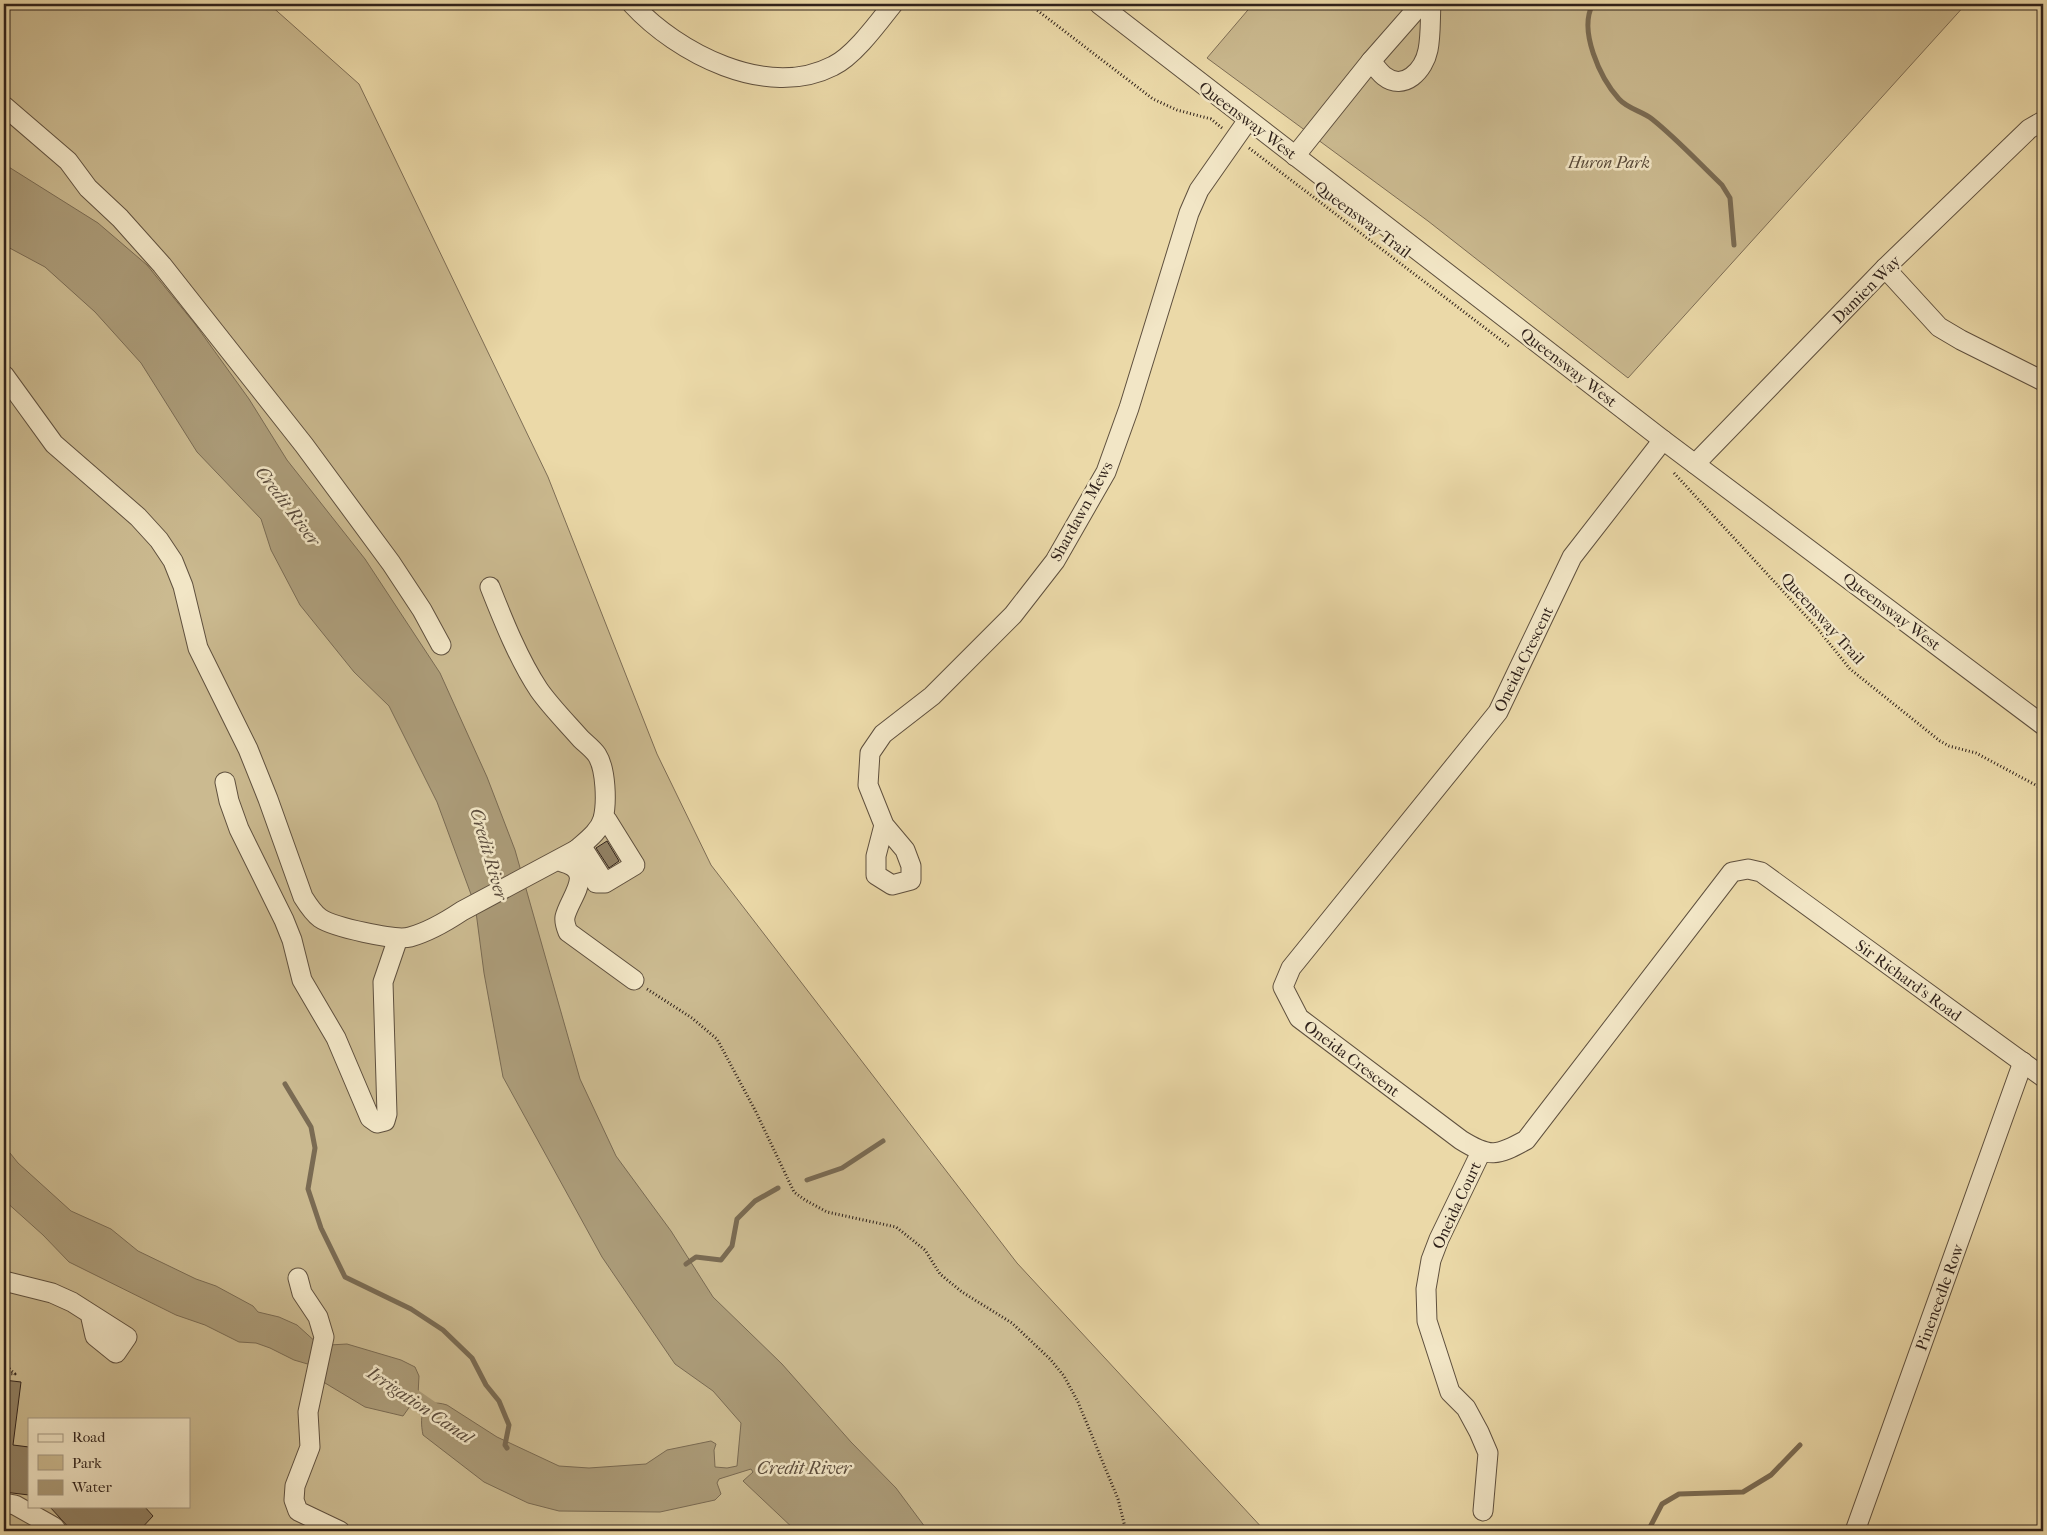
<svg xmlns="http://www.w3.org/2000/svg" width="2047" height="1535" font-family="'IM FELL French Canon',serif">
<style>
.green{fill:#cbba90;stroke:#7e6e56;fill-rule:evenodd}
.water{fill:#ab9b78;stroke:#7a6b53}
.lines{fill:none;stroke-linecap:round;stroke-linejoin:round}
.stream{stroke:#7a6b53;stroke-width:5}
.canal{stroke:#ab9b78;stroke-width:19}
.building{fill:#918164;stroke:#30221b}
.minor-casing{stroke:#5f503e;stroke-width:21}
.path{stroke:#30221b;stroke-width:3;stroke-dasharray:1 2.5;stroke-linecap:butt}
.minor{stroke:#f2e6c6;stroke-width:19}
.labels{text-anchor:middle;stroke-width:5;stroke-linejoin:round;paint-order:stroke}
.street-label{font-size:16px;fill:#30221b;stroke:#f2e6c6}
.park-label{font-size:16px;font-style:italic;fill:#574838;stroke:#f2e6c6}
.water-label{font-size:18px;font-style:italic;fill:#5b4c3c;stroke:#f2e6c6}
</style>
<rect width="100%" height="100%" fill="#ebd9a8"/>
<filter id="stains"><feTurbulence type="fractalNoise" baseFrequency=".004" numOctaves="4"/><feColorMatrix values="0 0 0 0 .2 0 0 0 0 .09 0 0 0 0 .02 0 0 0 .5 -.17"/></filter>
<radialGradient id="worn" r=".72"><stop offset=".6" stop-color="#630" stop-opacity="0"/><stop offset="1" stop-color="#630" stop-opacity=".3"/></radialGradient>
<g class="green">
<path d="M4,4H269L359,84L548,477L657,754L711,865L1017,1263L1265,1531H4ZM29,1419H189V1506H29Z"/>
<polygon points="1253,4 1966,4 1628,378 1428,221 1207,58"/>
</g>
<g class="water">
<path d="M4,164L98,223L147,265L195,324L249,399L287,460L365,559L440,673L487,777L515,850L580,1079L616,1156L671,1231L713,1297L782,1364L851,1442L896,1488L928,1531H796L743,1481L753,1472L751,1469L719,1479L717,1483L721,1494L715,1500L660,1512L559,1511L528,1503L484,1482L423,1435C419,1415 422,1397 447,1405L497,1437L559,1466L589,1468L646,1464L667,1450L711,1441L716,1444L714,1450L715,1467L727,1468L737,1466L741,1423L713,1391L675,1364L602,1257L503,1077L484,973L476,912L472,897L437,802L389,706L354,672L300,605L271,550L261,519L197,452L141,363L95,312L45,267L4,245Z"/>
<polygon points="4,1150 10,1153 18,1163 71,1211 111,1229 138,1251 196,1279 216,1286 253,1306 258,1312 279,1317 297,1325 318,1344 311,1365 294,1360 270,1348 256,1343 239,1342 205,1325 176,1315 69,1262 43,1235 4,1200"/>
<polygon points="347,1344 401,1360 415,1367 419,1376 418,1395 403,1416 365,1407 325,1383 321,1378 329,1345"/>
</g>
<g class="lines">
<g class="stream">
<path d="M1593,4C1578,30 1600,78 1619,99C1628,109 1642,111 1652,119C1677,139 1699,163 1722,185L1730,198L1734,245"/>
<polyline points="285,1084 311,1127 315,1148 308,1189 321,1228 345,1277 411,1309 443,1330 472,1358 486,1385 499,1401 509,1425 505,1445 507,1448"/>
<polyline points="807,1180 842,1168 883,1141"/>
<polyline points="686,1264 696,1257 721,1260 732,1246 737,1219 755,1201 778,1188"/>
<polyline points="1648,1531 1662,1504 1679,1494 1743,1492 1771,1475 1800,1445"/>
</g>
<polyline class="canal" points="394,1385 446,1421"/>
</g>
<g class="building">
<polygon points="607,841 619,861 609,868 596,848"/>
<polygon points="4,1380 21,1382 13,1445 29,1447 29,1495 4,1492"/>
<polygon points="49,1506 144,1506 153,1516 139,1531 72,1531"/>
</g>
<g class="lines">
<defs>
<g id="minor">
<path d="M632,4C677,53 767,100 833,66C854,56 878,23 893,4"/>
<polyline points="1099,4 1663,440 2043,725"/>
<path d="M1371,61C1375,66 1379,72 1384,76C1404,92 1424,70 1428,50C1431,35 1430,19 1431,4"/>
<polyline points="4,106 68,161 88,188 120,218 162,265 304,445 391,563 422,610 441,645"/>
<polyline points="1295,156 1371,61 1421,4"/>
<polyline points="1885,268 1939,327 1961,340 2043,381"/>
<path d="M4,375L54,444L138,517L159,540L173,561L183,586L198,648L248,749L268,799L303,897C308,905 313,913 320,918C333,927 395,941 410,937C428,932 447,921 462,911L576,850L562,862C597,871 569,898 565,917C564,922 566,927 568,932L634,980"/>
<path d="M1663,440L1572,557L1498,712L1291,968L1283,987L1299,1018L1461,1140C1490,1158 1497,1156 1526,1140L1732,872L1748,869L1761,872L2043,1077"/>
<polyline points="1695,464 1885,268 2029,129 2043,121"/>
<path d="M490,587C503,620 519,660 539,690C551,707 567,723 581,739C586,744 593,749 597,755C606,769 607,803 603,819C599,832 586,841 576,850"/>
<polyline points="225,782 229,801 239,829 284,920 292,940 302,980 336,1038 370,1118 377,1123 385,1121 387,1114 383,982 396,944"/>
<polyline points="884,825 876,856 876,875 892,885 911,880 911,866 905,850 884,825 868,785 870,753 883,734 932,696 1013,615 1055,561 1106,472 1129,408 1189,213 1199,190 1248,120"/>
<polyline points="602,883 596,883 580,854 584,850 605,883 635,865 607,820 603,819"/>
<polyline points="1481,1152 1439,1239 1431,1260 1426,1289 1427,1321 1450,1392 1466,1408 1479,1432 1488,1453 1483,1511"/>
<polyline points="298,1278 302,1293 318,1317 324,1337 308,1412 310,1447 295,1486 294,1500 298,1511 340,1531"/>
<polyline points="4,1281 52,1293 72,1302 127,1337 116,1353 95,1336 91,1318"/>
<polyline points="4,1503 15,1505 54,1527 57,1531"/>
<polyline points="1855,1531 2023,1062"/>
</g>
</defs>
<use href="#minor" class="minor-casing"/>
<g class="path">
<polyline points="1029,4 1153,99 1177,110 1211,119 1222,128"/>
<polyline points="1249,148 1510,347"/>
<polyline points="1674,473 1817,628 1850,669 1940,741 1949,746 1976,753 2043,789"/>
<polyline points="647,989 692,1018 717,1039 756,1112 794,1192 805,1200 827,1212 896,1227 925,1250 940,1274 962,1292 1012,1323 1050,1359 1064,1376 1078,1402 1118,1499 1126,1531"/>
<polyline points="4,1364 15,1374 4,1373"/>
</g>
<use href="#minor" class="minor"/>
</g>
<g class="labels">
<g class="street-label">
<text transform="translate(1248 120) rotate(37)" y="6">Queensway West</text>
<text transform="translate(1363 219) rotate(37)" y="6">Queensway Trail</text>
<text transform="translate(1866 289) rotate(-45)" y="6">Damien Way</text>
<text transform="translate(1569 367) rotate(38)" y="6">Queensway West</text>
<text transform="translate(1081 511) rotate(-61)" y="6">Shardawn Mews</text>
<text transform="translate(1892 611) rotate(37)" y="6">Queensway West</text>
<text transform="translate(1823 618) rotate(48)" y="6">Queensway Trail</text>
<text transform="translate(1523 659) rotate(-64)" y="6">Oneida Crescent</text>
<text transform="translate(1909 980) rotate(36)" y="6">Sir Richard's Road</text>
<text transform="translate(1352 1058) rotate(37)" y="6">Oneida Crescent</text>
<text transform="translate(1456 1205) rotate(-65)" y="6">Oneida Court</text>
<text transform="translate(1939 1297) rotate(-70)" y="6">Pineneedle Row</text>
</g>
<g class="park-label">
<text x="1609" y="168">Huron Park</text>
</g>
<g class="water-label">
<text transform="translate(288 506) rotate(53)" y="6">Credit River</text>
<text transform="translate(489 854) rotate(74)" y="6">Credit River</text>
<text transform="translate(420 1405) rotate(34)" y="6">Irrigation Canal</text>
<text x="804" y="1474">Credit River</text>
</g>
</g>
<rect width="2047" height="1535" fill="none" stroke="#ebd9a8" stroke-width="20"/>
<rect x="5" y="5" width="2037" height="1525" fill="none" stroke="#30221b" stroke-width="2.5"/>
<rect x="10" y="10" width="2027" height="1515" fill="none" stroke="#30221b"/>
<rect x="28" y="1418" width="162" height="90" fill="#f2e6c6" stroke="#a49882"/>
<rect x="38" y="1434" width="25" height="8" fill="#f2e6c6" stroke="#a49882"/>
<text x="72" y="1442" font-size="15" fill="#30221b">Road</text>
<rect x="38" y="1455" width="25" height="15" fill="#cbba90" stroke="#a49882"/>
<text x="72" y="1468" font-size="15" fill="#30221b">Park</text>
<rect x="38" y="1480" width="25" height="15" fill="#ab9b78" stroke="#a49882"/>
<text x="72" y="1492" font-size="15" fill="#30221b">Water</text>
<rect width="100%" height="100%" filter="url(#stains)"/>
<rect width="100%" height="100%" fill="url(#worn)"/>
</svg>
